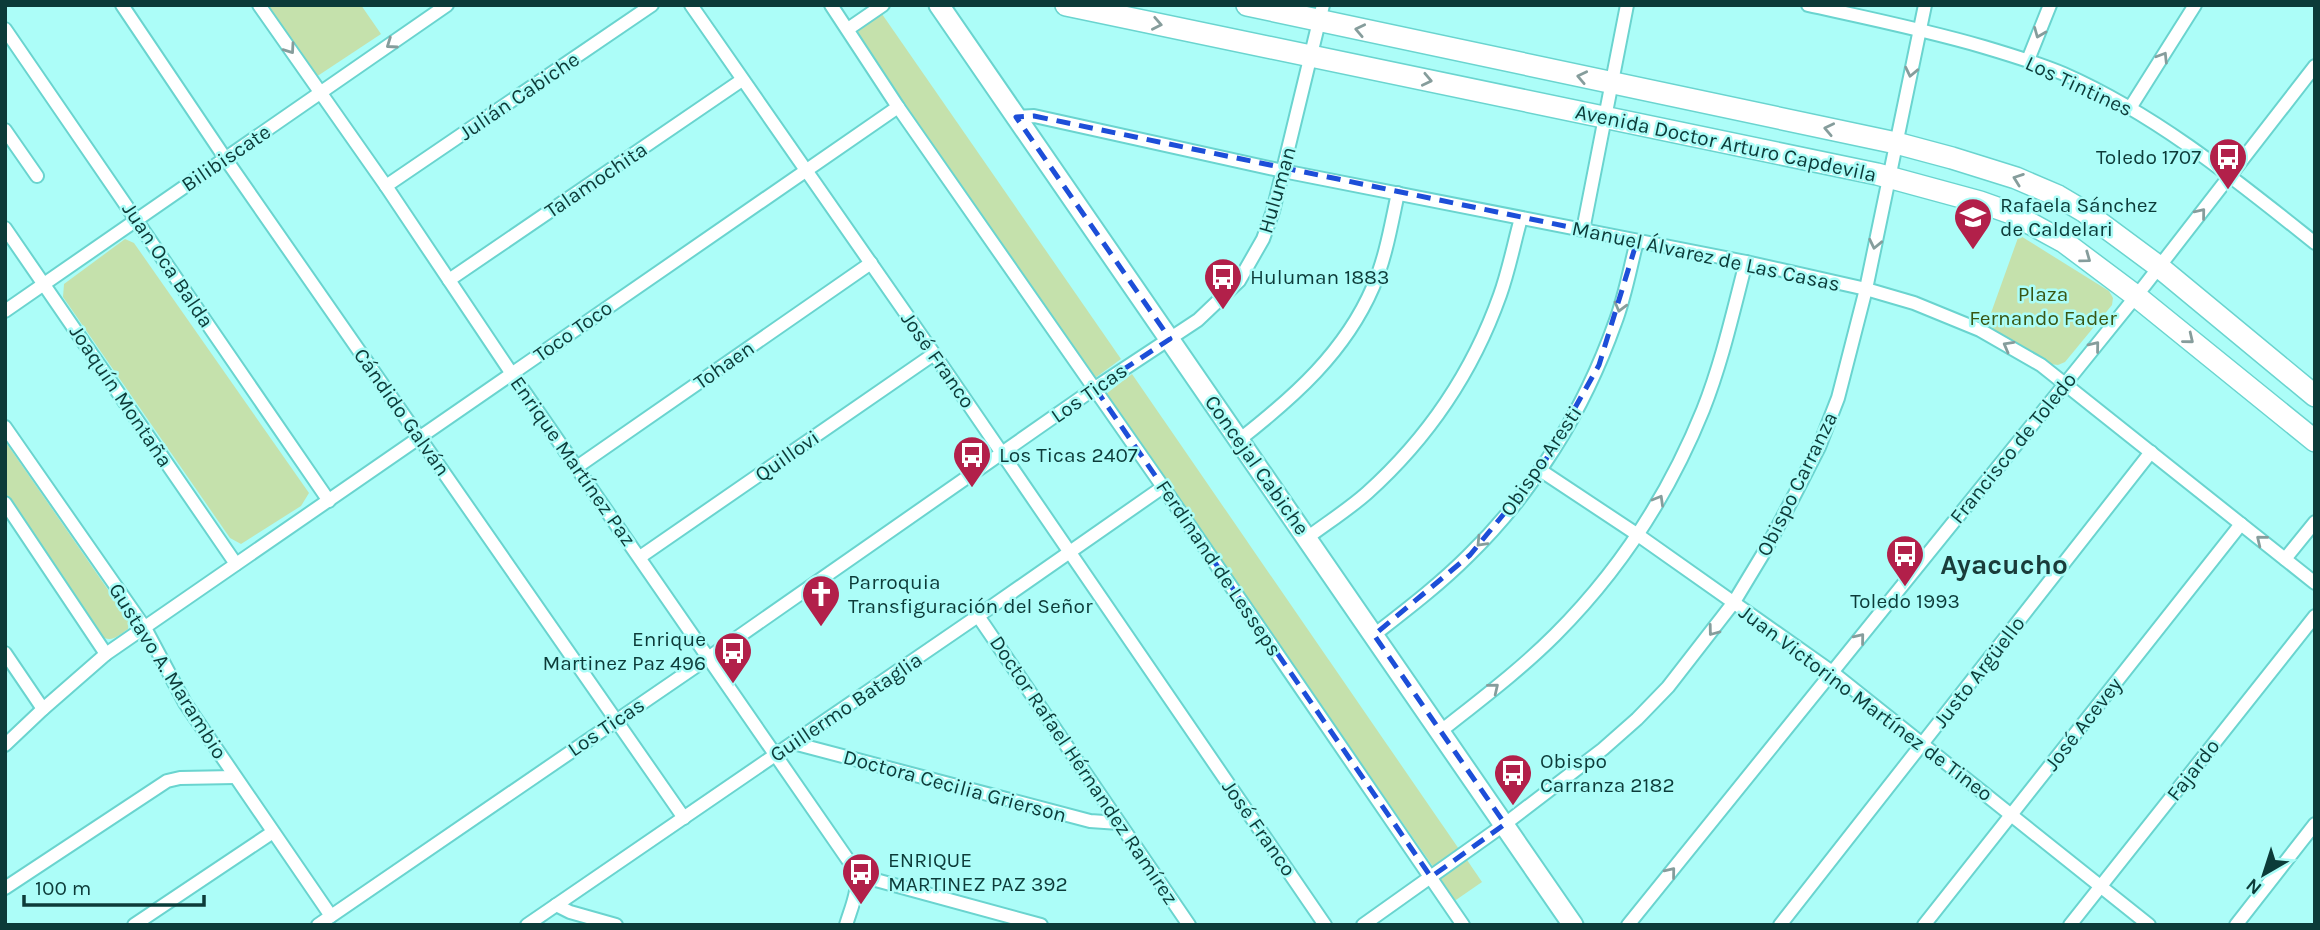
<svg xmlns="http://www.w3.org/2000/svg" width="2320" height="930" font-family="Karla,sans-serif">
<style>
.green{fill:#c5e1ac}
.lines{fill:none;stroke-linecap:round;stroke-linejoin:round}
.minor-casing{stroke:#6ad4cf;stroke-width:16}
.secondary-casing{stroke:#6ad4cf;stroke-width:23}
.primary-casing{stroke:#6ad4cf;stroke-width:24}
.minor{stroke:#fff;stroke-width:12}
.secondary{stroke:#fff;stroke-width:19}
.primary{stroke:#fff;stroke-width:21}
.oneway{stroke:#869d9c}
.marked{fill:none;stroke:#1d4ed8;stroke-width:5;stroke-dasharray:14 9;stroke-linejoin:round}
.labels{text-anchor:middle;stroke-width:5;stroke-linejoin:round;paint-order:stroke}
.street-label{font-size:21px;fill:#0c3b39;stroke:#acfdf8}
.poi-label{font-size:21px;fill:#0c3b39;stroke:#acfdf8;text-anchor:start}
.park-label{font-size:21px;fill:#385613;stroke:#acfdf8}
.district-label{font-size:28px;font-weight:bold;fill:#1a3c3a;stroke:#acfdf8}
</style>
<rect width="100%" height="100%" fill="#acfdf8"/>
<g class="green">
<polygon points="266,5 361,5 381,34 316,77"/>
<polygon points="882,14 1121,359 1095,378 853,34"/>
<polygon points="2019,235 2109,291 2113,298 2112,305 2065,362 2058,365 2050,364 1986,327"/>
<polygon points="125,239 134,243 309,493 301,506 241,544 230,538 63,297 64,284"/>
<polygon points="1132,374 1461,852 1434,868 1108,399 1106,394"/>
<path d="M5,441L129,620L128,629C118,636 112,643 100,636L5,492Z"/>
<polygon points="1467,860 1482,882 1453,902 1439,879"/>
</g>
<g class="lines">
<defs>
<g id="minor">
<polyline points="122,5 225,158 684,818"/>
<path d="M259,5L386,186L512,374L855,870C861,887 851,908 846,925"/>
<polyline points="691,5 934,354 1325,925"/>
<polyline points="831,5 898,107 1163,487 1463,925"/>
<path d="M1808,5C1867,18 1926,30 1984,47C2011,55 2038,63 2064,74C2157,115 2236,180 2315,243"/>
<polyline points="5,29 329,501"/>
<polyline points="848,29 883,5"/>
<polyline points="2028,60 2050,5"/>
<polyline points="2130,108 2195,5"/>
<polyline points="1016,117 1034,116 1283,171 1746,262 1866,289 1914,303 1980,330 2041,365 2315,583"/>
<polyline points="5,130 37,176"/>
<polyline points="386,186 652,5"/>
<polyline points="5,228 236,564"/>
<polyline points="1583,230 1627,5"/>
<polyline points="449,280 742,80"/>
<polyline points="5,311 447,5"/>
<polyline points="5,427 145,628 185,703 331,916"/>
<path d="M1239,440C1294,397 1345,352 1373,287C1386,257 1391,225 1398,193"/>
<polyline points="577,467 871,263"/>
<polyline points="1540,470 1638,535 1832,672 2149,925"/>
<polyline points="5,503 106,654"/>
<path d="M1307,538C1327,523 1349,509 1367,493C1427,439 1473,371 1500,295C1509,270 1514,243 1521,218"/>
<polyline points="640,557 934,354"/>
<polyline points="2285,559 2315,522"/>
<polyline points="978,616 1189,925"/>
<path d="M1374,635C1406,610 1439,585 1468,556C1534,492 1584,410 1615,323C1625,297 1630,268 1637,241"/>
<polyline points="5,653 43,709"/>
<path d="M1441,731C1480,700 1520,670 1555,635C1619,571 1669,494 1703,410C1722,362 1733,312 1746,262"/>
<polyline points="793,743 1090,821 1119,823"/>
<polyline points="5,745 43,709 106,654 898,107"/>
<polyline points="858,877 872,879 1041,925"/>
<polyline points="5,888 167,781 180,778 235,777"/>
<polyline points="556,905 570,912 616,925"/>
<polyline points="134,925 273,832"/>
<polyline points="318,925 708,658 1095,388 1198,320 1239,281 1263,239 1273,211 1323,5"/>
<polyline points="527,925 978,616 1163,487"/>
<polyline points="1363,925 1505,824 1603,749 1637,719 1668,687 1734,602 1766,549 1795,494 1819,447 1838,398 1866,289 1925,5"/>
<polyline points="1628,925 2145,285 2315,66"/>
<polyline points="1780,925 2151,452"/>
<polyline points="1924,925 2241,524"/>
<polyline points="2070,925 2315,616"/>
<polyline points="2236,925 2315,824"/>
</g>
<polyline id="secondary" points="939,5 1573,925"/>
<g id="primary">
<polyline points="1066,5 1877,174 1980,202 2011,213 2064,242 2136,296 2315,441"/>
<polyline points="1247,5 1896,143 1952,158 2016,178 2058,196 2085,212 2158,266 2315,396"/>
</g>
</defs>
<use href="#minor" class="minor-casing"/>
<use href="#secondary" class="secondary-casing"/>
<use href="#primary" class="primary-casing"/>
<use href="#minor" class="minor"/>
<use href="#secondary" class="secondary"/>
<use href="#primary" class="primary"/>
</g>
<defs><path id="oneway-chevron" d="M-2-3.5L2.5 0L-2 3.5" fill="none" stroke-width="1.6" stroke-linecap="round" stroke-linejoin="round" transform="scale(1.75)"/></defs>
<g class="oneway">
<use href="#oneway-chevron" transform="translate(1157 24) rotate(11)"/>
<use href="#oneway-chevron" transform="translate(1360 30) rotate(-168)"/>
<use href="#oneway-chevron" transform="translate(2039 33) rotate(112)"/>
<use href="#oneway-chevron" transform="translate(391 44) rotate(145)"/>
<use href="#oneway-chevron" transform="translate(290 49) rotate(55)"/>
<use href="#oneway-chevron" transform="translate(2163 57) rotate(-58)"/>
<use href="#oneway-chevron" transform="translate(1911 72) rotate(102)"/>
<use href="#oneway-chevron" transform="translate(1582 77) rotate(-168)"/>
<use href="#oneway-chevron" transform="translate(1427 80) rotate(12)"/>
<use href="#oneway-chevron" transform="translate(1829 129) rotate(-168)"/>
<use href="#oneway-chevron" transform="translate(2018 179) rotate(-160)"/>
<use href="#oneway-chevron" transform="translate(2201 213) rotate(-51)"/>
<use href="#oneway-chevron" transform="translate(1875 244) rotate(102)"/>
<use href="#oneway-chevron" transform="translate(2086 258) rotate(36)"/>
<use href="#oneway-chevron" transform="translate(1620 307) rotate(105)"/>
<use href="#oneway-chevron" transform="translate(2189 339) rotate(39)"/>
<use href="#oneway-chevron" transform="translate(2008 346) rotate(-151)"/>
<use href="#oneway-chevron" transform="translate(2095 346) rotate(-51)"/>
<use href="#oneway-chevron" transform="translate(1659 500) rotate(-60)"/>
<use href="#oneway-chevron" transform="translate(2261 540) rotate(-141)"/>
<use href="#oneway-chevron" transform="translate(1481 542) rotate(133)"/>
<use href="#oneway-chevron" transform="translate(1713 631) rotate(127)"/>
<use href="#oneway-chevron" transform="translate(1860 638) rotate(-51)"/>
<use href="#oneway-chevron" transform="translate(1494 688) rotate(-39)"/>
<use href="#oneway-chevron" transform="translate(1671 872) rotate(-51)"/>
</g>
<path class="marked" d="M1034,116L1637,241L1599,365L1540,470L1470,555L1374,635L1505,824L1431,877L1095,388L1170,339L1016,117Z"/>
<defs>
<symbol id="bus-pin" viewBox="-11 -11 22 30"><path d="M0 17L-7.5 6A9.5 9.5 0 1 1 7.5 6Z" fill="#b2204a" stroke="#acfdf8"/><path d="M-5-6H5V4H4V6H2V4H-2V6H-4V4H-5ZM-3.5-4V0h7V-4ZM-3.5 1.2v1.5H-2V1.2ZM2 1.2v1.5H3.5V1.2Z" fill="#fff"/></symbol>
<symbol id="school-pin" viewBox="-11 -11 22 30"><path d="M0 17L-7.5 6A9.5 9.5 0 1 1 7.5 6Z" fill="#b2204a" stroke="#acfdf8"/><path d="M0-5L7-2L0 1L-7-2ZM-4 1L0 2.5L4 1V4Q0 6-4 4Z" fill="#fff"/></symbol>
<symbol id="church-pin" viewBox="-11 -11 22 30"><path d="M0 17L-7.5 6A9.5 9.5 0 1 1 7.5 6Z" fill="#b2204a" stroke="#acfdf8"/><path d="M-1.2-6h2.4v3.5h3.3v2.4h-3.3V6h-2.4V-.1h-3.3v-2.4h3.3Z" fill="#fff"/></symbol>
</defs>
<g fill-rule="evenodd">
<use href="#bus-pin" x="2206" y="135" width="44" height="60"/>
<use href="#school-pin" x="1951" y="195" width="44" height="60"/>
<use href="#bus-pin" x="1201" y="255" width="44" height="60"/>
<use href="#bus-pin" x="950" y="433" width="44" height="60"/>
<use href="#bus-pin" x="1883" y="532" width="44" height="60"/>
<use href="#church-pin" x="799" y="572" width="44" height="60"/>
<use href="#bus-pin" x="711" y="629" width="44" height="60"/>
<use href="#bus-pin" x="1491" y="751" width="44" height="60"/>
<use href="#bus-pin" x="839" y="850" width="44" height="60"/>
</g>
<g class="labels">
<g class="street-label">
<text transform="translate(2079 86) rotate(25)" y="7">Los Tintines</text>
<text transform="translate(519 96) rotate(-34)" y="7">Julián Cabiche</text>
<text transform="translate(1726 143) rotate(12)" y="7">Avenida Doctor Arturo Capdevila</text>
<text transform="translate(226 158) rotate(-34)" y="7">Bilibiscate</text>
<text transform="translate(596 180) rotate(-34)" y="7">Talamochita</text>
<text transform="translate(1277 190) rotate(-74)" y="7">Huluman</text>
<text transform="translate(1706 256) rotate(12)" y="7">Manuel Álvarez de Las Casas</text>
<text transform="translate(168 265) rotate(56)" y="7">Juan Oca Balda</text>
<text transform="translate(573 331) rotate(-35)" y="7">Toco Toco</text>
<text transform="translate(938 360) rotate(55)" y="7">José Franco</text>
<text transform="translate(724 365) rotate(-35)" y="7">Tohaen</text>
<text transform="translate(1089 393) rotate(-35)" y="7">Los Ticas</text>
<text transform="translate(121 396) rotate(56)" y="7">Joaquín Montaña</text>
<text transform="translate(402 412) rotate(55)" y="7">Cándido Galván</text>
<text transform="translate(2013 448) rotate(-51)" y="7">Francisco de Toledo</text>
<text transform="translate(787 456) rotate(-35)" y="7">Quillovi</text>
<text transform="translate(573 461) rotate(55)" y="7">Enrique Martínez Paz</text>
<text transform="translate(1541 461) rotate(-56)" y="7">Obispo Aresti</text>
<text transform="translate(1257 465) rotate(55)" y="7">Concejal Cabiche</text>
<text transform="translate(1797 484) rotate(-64)" y="7">Obispo Carranza</text>
<text transform="translate(1219 568) rotate(56)" y="7">Ferdinand de Lesseps</text>
<text transform="translate(168 671) rotate(58)" y="7">Gustavo A. Marambio</text>
<text transform="translate(1979 672) rotate(-52)" y="7">Justo Argüello</text>
<text transform="translate(1866 703) rotate(37)" y="7">Juan Victorino Martínez de Tineo</text>
<text transform="translate(846 707) rotate(-34)" y="7">Guillermo Bataglia</text>
<text transform="translate(2083 724) rotate(-52)" y="7">José Acevey</text>
<text transform="translate(606 727) rotate(-34)" y="7">Los Ticas</text>
<text transform="translate(1084 770) rotate(56)" y="7">Doctor Rafael Hérnandez Ramírez</text>
<text transform="translate(2193 770) rotate(-52)" y="7">Fajardo</text>
<text transform="translate(955 786) rotate(15)" y="7">Doctora Cecilia Grierson</text>
<text transform="translate(1259 828) rotate(55)" y="7">José Franco</text>
</g>
<g class="poi-label">
<text x="2201" y="164" text-anchor="end">Toledo 1707</text>
<text x="2000" y="212">Rafaela Sánchez<tspan x="2000" dy="24">de Caldelari</tspan></text>
<text x="1250" y="284">Huluman 1883</text>
<text x="999" y="462">Los Ticas 2407</text>
<text x="848" y="589">Parroquia<tspan x="848" dy="24">Transfiguración del Señor</tspan></text>
<text x="1905" y="608" text-anchor="middle">Toledo 1993</text>
<text x="706" y="646" text-anchor="end">Enrique<tspan x="706" dy="24">Martinez Paz 496</tspan></text>
<text x="1540" y="768">Obispo<tspan x="1540" dy="24">Carranza 2182</tspan></text>
<text x="888" y="867">ENRIQUE<tspan x="888" dy="24">MARTINEZ PAZ 392</tspan></text>
</g>
<g class="park-label">
<text x="2043" y="301">Plaza<tspan x="2043" dy="24">Fernando Fader</tspan></text>
</g>
<g class="district-label">
<text x="2004" y="574">Ayacucho</text>
</g>
</g>
<rect width="2320" height="930" fill="none" stroke="#0c3b39" stroke-width="14"/>
<g transform="translate(2264 874) rotate(219)" stroke="#acfdf8" stroke-width="5" paint-order="stroke">
<path d="M0-5L12 26L0 18L-12 26Z" fill="#0c3b39"/>
<text y="-10" font-size="19" font-weight="bold" text-anchor="middle" fill="#0c3b39">N</text>
</g>
<path d="M24 895v10h180v-10" fill="none" stroke="#0c3b39" stroke-width="3.5"/>
<text x="35" y="895" font-size="21" fill="#0c3b39" stroke="#acfdf8" stroke-width="5" paint-order="stroke">100 m</text>
</svg>
